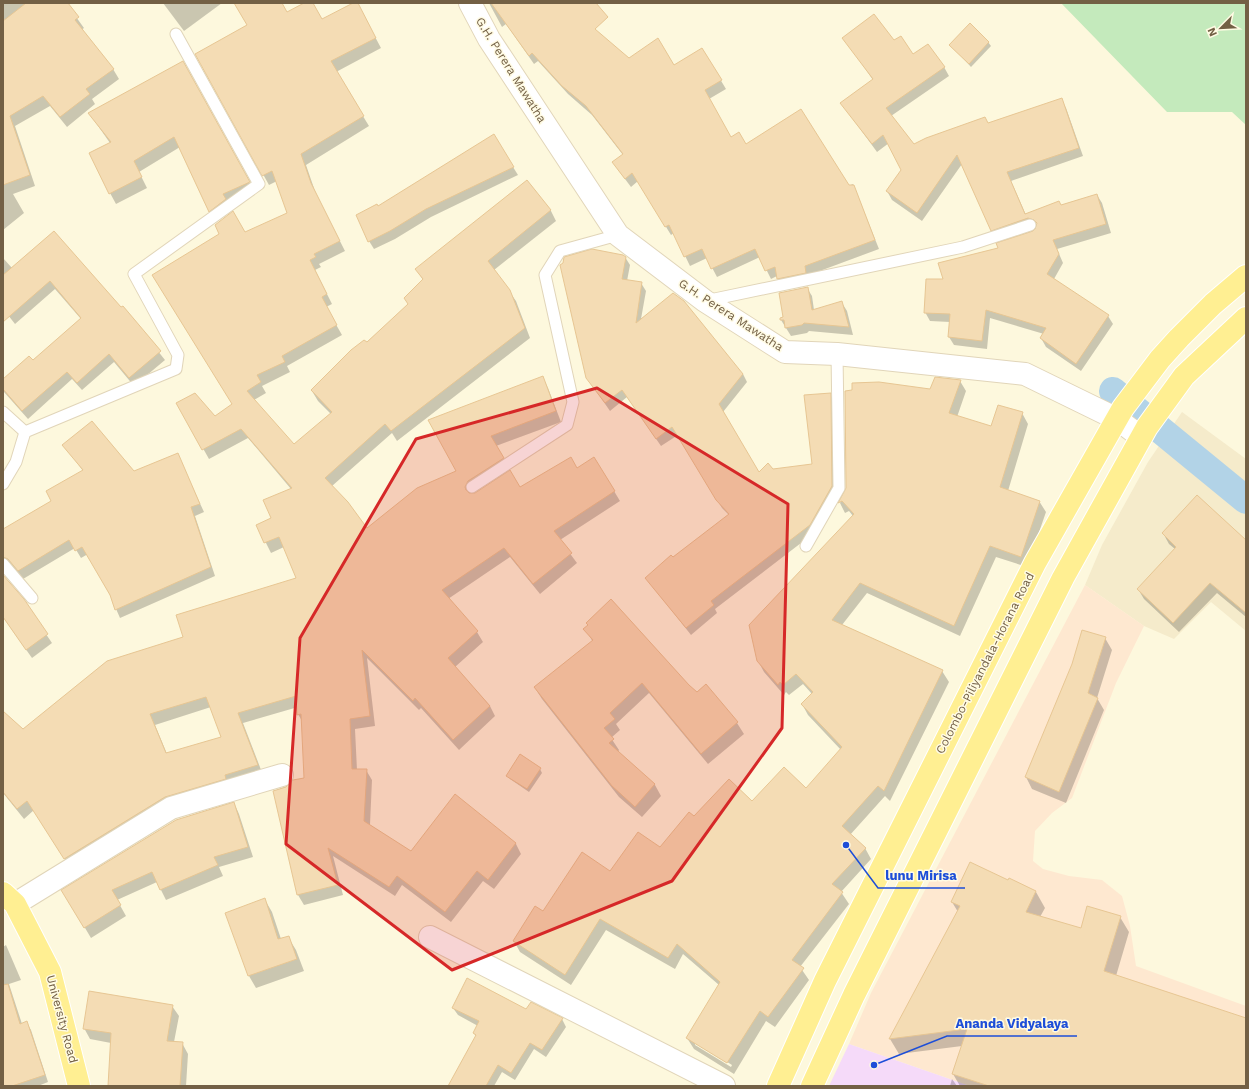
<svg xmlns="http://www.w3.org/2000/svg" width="1249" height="1089" font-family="'Work Sans',sans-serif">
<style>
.residential{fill:#f5ebcb}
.commercial{fill:#fee8d0}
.education{fill:#f5daf9}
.green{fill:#c4eabc}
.shadow{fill:#0003;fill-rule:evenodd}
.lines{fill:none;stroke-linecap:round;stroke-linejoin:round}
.canal{stroke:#b2d3e7;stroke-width:28}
.building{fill:#f4dcb4;stroke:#e7c693;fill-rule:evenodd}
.lane-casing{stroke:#e1d5b9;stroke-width:13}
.street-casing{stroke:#e1d5b9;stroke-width:24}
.primary-casing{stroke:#fff;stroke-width:24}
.lane{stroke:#fff;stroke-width:11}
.street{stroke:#fff;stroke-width:22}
.primary{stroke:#ffef92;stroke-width:22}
.marked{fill:#d62828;fill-opacity:0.2;stroke:#d62828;stroke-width:3;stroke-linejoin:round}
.labels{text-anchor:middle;stroke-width:3;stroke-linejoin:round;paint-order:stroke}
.street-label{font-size:12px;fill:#736045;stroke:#fffbe4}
.leader{fill:none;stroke:#1d4ed8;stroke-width:1.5}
.callout-dot{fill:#1d4ed8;stroke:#fffbe4;stroke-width:1.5}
.callout-label{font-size:13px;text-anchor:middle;font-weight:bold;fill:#1d4ed8;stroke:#fffbe4;stroke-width:3;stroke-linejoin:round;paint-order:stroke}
</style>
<rect width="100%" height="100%" fill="#fdf8dd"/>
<polygon class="residential" points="1182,412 1246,459 1246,631 1211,602 1174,639 1144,626 1085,585 1102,545 1148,462"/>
<polygon class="commercial" points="1085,585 1144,626 1116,683 1072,798 1052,813 1035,831 1033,861 1043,869 1069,876 1102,880 1122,896 1130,926 1136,966 1246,1006 1246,1086 970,1086 849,1044 871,993"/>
<polygon class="education" points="849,1044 970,1086 829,1086"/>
<polygon class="green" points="1061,3 1246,3 1246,125 1232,112 1167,112"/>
<g class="shadow">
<polygon points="3,3 66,3 84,28 81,30 113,69 119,79 92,99 95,104 67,127 50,106 15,126 35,186 13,194 24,213 3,230"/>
<polygon points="163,3 222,3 184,31"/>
<path d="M236,3H281L287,14L306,3H312L322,20L357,3L381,48L336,72L369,126L306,165L316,194L345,251L319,264L321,267L315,270L332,304L326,307L342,335L287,366L290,372L262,386L266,393L254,400L293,446L331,414L318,401L312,391L409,305L423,280L416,269L527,181L551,211L556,221L494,270L516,301L530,338L397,441L392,433L332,486L366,529L457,472L543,378L548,388L561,422L496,446L509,468L473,491L472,494L520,488L576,469L614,491L620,501L560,540L577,563L540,594L510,557L448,599L477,632L483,642L455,667L490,706L495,716L459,750L421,708L419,710L367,658L375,726L355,729L357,770H366L372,780L370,825L411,852L455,795L516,844L521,854L494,889L483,881L451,922L402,885L395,896L333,856L343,895L304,905L298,895L274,791L305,779L302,721L298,714V707L243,723L263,775L71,868L34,810L24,819L3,793V712L23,730L184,638L297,578L284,547L271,553L257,525L272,519L291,489L248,438L209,459L178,404L215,418L233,404L245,234L288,213L277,181L269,185L196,54L248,26ZM211,707L223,737L167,754L155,725Z"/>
<polygon points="489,3 546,3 629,59 674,66 702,49 726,89 709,99 730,138 848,186 853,184 879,249 809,275 783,287 777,276 771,279 760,257 717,277 707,258 690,266 674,233 671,235 638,181 631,187 619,171 614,163 623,155 592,115 568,94 538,61 534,64 506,24 502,27"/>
<path d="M844,38L893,42L913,56L944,67L949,76L891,116L913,145L988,124L1061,99L1066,108L1083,156L1011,181L1026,215L1097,195L1102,203L1111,233L1057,249L1063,263L1054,279L1108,316L1113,324L1081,371L1046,347L1041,338L1044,334L990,318L987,349L954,345L949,337L950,322L930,321L925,312L944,280L1000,249L1033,232L1037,227H1033L996,239L962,164L922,221L892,200L887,191L902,170L889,143L877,152L847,111L873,80ZM1034,220H1036L1040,227L1038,228Z"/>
<polygon points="988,42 991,46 971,67 951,45"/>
<polygon points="189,73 255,193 216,222 180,147 139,172 147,188 116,204 110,193 110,143 89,113"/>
<polygon points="513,167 518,175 431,217 395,239 374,249 369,241 378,208"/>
<polygon points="54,232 121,309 123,307 165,360 134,386 114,362 82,390 72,379 28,419 4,392 3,380 33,362 81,319 55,289 15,324 8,315 3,320 3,258 12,268"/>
<polygon points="625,257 630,265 627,281 641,283 646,291 641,319 743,374 747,382 723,412 758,473 772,470 813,465 830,394 835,402 836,495 814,533 715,609 717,613 691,635 646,578 729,515 722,508 678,435 661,446 627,397 610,411 587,378"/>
<polygon points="807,288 812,296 814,310 842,303 847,311 853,335 809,331 807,333 791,336 781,320"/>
<path d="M960,381L966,391L957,417L992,427L1022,413L1028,424L1008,491L1039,501L1046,512L1027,567L996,557L960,636L867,593L842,625L942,671L949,682L890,801L885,796L850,835L865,848L871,859L841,892L849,904L800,967L809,980L775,1027L766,1021L734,1074L694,1049L687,1038L719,985L683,954L675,969L606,930L571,985L520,952L514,941L543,913L610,873L661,848L694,818L806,789L841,750L808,715L802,704L812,694L803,684L789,695L786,692L784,695L764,672L758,661L853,516L849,511L845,513L840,503L847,488L931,391ZM695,1042L732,1065L731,1067L695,1045Z"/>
<polygon points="64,445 134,473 177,454 204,512 195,516 215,576 120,618 110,595 88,554 81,558 75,548 23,579 11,566 3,567 3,531 53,501 83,471"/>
<polygon points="1163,533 1246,544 1246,617 1217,593 1179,632 1144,599 1138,589 1175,549 1169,544"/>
<polygon points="3,576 23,600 52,643 32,658 3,617"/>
<polygon points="585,629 688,686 697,693 706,685 737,723 744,734 708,764 649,693 616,724 620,730 611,738 619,750 618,752 655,785 661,796 642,817 619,797 542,699 535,688 593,642"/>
<polygon points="1105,638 1112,650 1097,698 1104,710 1066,803 1032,789 1026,777"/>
<polygon points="540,769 542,773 529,792 510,779 508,776"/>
<polygon points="234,803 239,814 253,857 219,867 223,876 166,900 157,882 117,900 126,916 91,938 63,891"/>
<polygon points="1009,880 1036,892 1045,908 1040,917 1082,929 1120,917 1129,932 1116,976 1246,1019 1246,1086 960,1086 953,1074 962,1046 899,1054 890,1039 958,912 952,902 1008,881"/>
<polygon points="265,900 272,912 281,939 288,937 296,950 304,971 256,988 249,976"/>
<polygon points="6,945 21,980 9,984 22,1024 26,1022 31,1030 48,1082 38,1086 3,1086 3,947"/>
<polygon points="172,1006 179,1016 174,1042 182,1043 188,1054 186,1086 109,1086 111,1043 90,1039 84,1028"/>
<polygon points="453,1008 527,1011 562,1019 566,1027 546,1057 534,1049 515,1080 502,1072 494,1086 449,1086 476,1037 474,1033 478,1026 458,1015"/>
<polygon points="952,1079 957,1086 950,1086"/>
</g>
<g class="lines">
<polyline class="canal" points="1113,391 1246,500"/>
</g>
<g class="building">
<polygon points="26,3 68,3 79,17 75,20 114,69 86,89 90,94 60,117 43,96 10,116 30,175 3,185 3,21"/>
<path d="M234,3H282L287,12L304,3H313L322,19L353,3H358L376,38L331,61L364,116L301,154L311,183L340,241L314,254L316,257L310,260L327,294L322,297L337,325L282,356L285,362L257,375L261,382L247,391L294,444L332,412L311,390L351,350L364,340L367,342L408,304L404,298L423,279L415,269L527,180L551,210L488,261L510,290L525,328L391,431L385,424L325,478L348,502L367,528L417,488L456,471L428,420L543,376L556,411L491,436L504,458L468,481L465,487L466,490L469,493H475L510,470L520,487L571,457L577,468L594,457L615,491L554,531L572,553L533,584L504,548L442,590L478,631L448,658L490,706L453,740L415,698L413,701L362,650L370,716L350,719L352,769H367L364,821L411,851L455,794L516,843L488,880L477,871L445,912L397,876L389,887L328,848L338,885L297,895L273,791L286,787L293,780L304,778L301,714L297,715L296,696L238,713L258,765L225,775L226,779L165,797L64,859L27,801L17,809L3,792V711L23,729L107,661L183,637L176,615L296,578L279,537L264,543L256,525L271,518L263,500L292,488L241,429L202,450L176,403L195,393L215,416L232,404L152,275L219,234L215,225L233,211L245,232L287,213L272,171L262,176L195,54L247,25ZM206,697L221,737L166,753L150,714Z"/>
<polygon points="491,3 596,3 608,17 595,29 629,58 658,38 674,65 702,48 722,80 705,90 731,137 739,132 746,144 801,109 849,185 854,185 875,240 805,266 806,273 777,279 775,267 765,271 755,249 711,269 702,249 684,257 669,225 665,227 632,173 625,179 612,162 623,154 586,106 562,86 532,53 529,56"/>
<polygon points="874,14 894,40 901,36 913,54 928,44 945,67 886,108 914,144 926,138 985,117 988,123 1062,98 1079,148 1007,172 1025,214 1059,201 1061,205 1097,194 1106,224 1053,240 1059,254 1047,274 1109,315 1076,364 1040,338 1046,328 986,310 982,341 948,337 950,314 924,313 926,279 943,279 938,263 998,248 996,243 1033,231 1035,229 1037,223 1034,220 1028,218 991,231 957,155 917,213 886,191 901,170 883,135 872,144 840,103 873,79 842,38"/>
<polygon points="970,23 989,42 969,64 949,45"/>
<polygon points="183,61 250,182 223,194 226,199 209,212 174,137 134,161 142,177 109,194 89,153 111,142 88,113"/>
<polygon points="494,134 514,167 426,209 390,231 368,242 356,215 377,204 378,206"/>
<polygon points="54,231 121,307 123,306 161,351 129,378 109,354 77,383 67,372 22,411 3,389 3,379 29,356 33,360 81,318 50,281 3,322 3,275"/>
<polygon points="592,249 623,255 626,257 622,279 642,282 636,323 673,293 684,301 743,374 719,404 759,472 768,463 773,469 812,464 804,395 831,393 832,486 810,525 711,601 714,605 686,628 645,578 671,555 673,557 729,514 716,500 672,427 656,439 622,390 605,403 586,378 560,265 563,263 564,257"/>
<polygon points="808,287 812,310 842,301 849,327 804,323 802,325 785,328 784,320 780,320 780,318 783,317 779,293"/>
<polygon points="935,377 961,380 949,413 991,426 998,405 1023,412 1000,487 1040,501 1021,557 990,546 954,626 860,583 832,620 943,670 884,791 878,786 842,826 866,848 832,884 843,892 792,960 804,968 768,1017 760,1011 727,1063 686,1038 720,982 677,944 668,958 600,919 565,975 513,941 535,906 543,911 582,852 610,871 638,832 660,847 689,812 694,816 729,779 752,801 784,767 806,788 842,747 801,704 813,692 796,674 783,685 780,682 778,685 757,661 749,625 854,514 842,501 838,503 846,488 845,391 852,390 852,383 879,382 930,389"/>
<polygon points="92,421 134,471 178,453 200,504 191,507 211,567 115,610 110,595 82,547 75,551 69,540 18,571 8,559 3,557 3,529 51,501 46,491 83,470 62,445"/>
<polygon points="1197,495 1246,540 1246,613 1210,583 1173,623 1137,589 1176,547 1162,533"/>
<polygon points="3,575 24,599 48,634 26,650 3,617"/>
<polygon points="611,599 689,685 697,692 706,684 738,722 701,754 642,683 610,713 615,719 604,728 614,739 609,743 655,784 635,807 612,786 534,687 593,640 583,629 588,625 586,623"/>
<polygon points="1082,630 1106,637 1088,693 1098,698 1059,792 1025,777 1072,664"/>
<polygon points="520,754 541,768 527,789 506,776"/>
<polygon points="234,802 248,847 214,857 218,865 160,890 152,872 112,890 121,905 84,928 61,890 176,820"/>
<polygon points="970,862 1008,880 1009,878 1036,891 1026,912 1081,928 1087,906 1121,916 1104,971 1246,1018 1246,1086 989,1086 952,1074 967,1029 889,1039 960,906 951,902"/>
<polygon points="265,898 278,939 289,936 297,959 248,976 225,913"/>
<polygon points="467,978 526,1009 531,1002 563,1018 542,1050 530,1043 511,1073 498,1065 486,1086 448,1086 476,1035 473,1033 479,1021 452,1008"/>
<polygon points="8,984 20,1024 27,1021 45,1075 12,1086 3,1086 3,985"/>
<polygon points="89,991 173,1005 167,1041 183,1042 180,1086 108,1086 111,1033 83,1029"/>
</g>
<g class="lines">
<defs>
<g id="lane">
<polyline points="705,301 963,247 1030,225"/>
<polyline points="3,412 25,432"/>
<polyline points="3,484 16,462 25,432 176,369 178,355 134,274 259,184 176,34"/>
<polyline points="472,487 567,425 573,402 545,275 560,251 618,235"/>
<polyline points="806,546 839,488 837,354"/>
<polyline points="3,564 32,598"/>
</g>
<g id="street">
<polyline points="470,3 489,39 618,235 705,301 785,352 837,354 1025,374 1117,419 1141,437"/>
<polyline points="15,904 171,808 282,775"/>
<polyline points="430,937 724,1086"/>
</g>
<g id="primary">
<polyline points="3,893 15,904 50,972 79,1086"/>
<polyline points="778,1086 825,981 1035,563 1123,408 1160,359 1179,338 1213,304 1246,276"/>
<polyline points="812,1086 854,995 1063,578 1147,427 1184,376 1246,318"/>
</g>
</defs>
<use href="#lane" class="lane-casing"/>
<use href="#street" class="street-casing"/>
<use href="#primary" class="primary-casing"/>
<use href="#lane" class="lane"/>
<use href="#street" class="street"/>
<use href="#primary" class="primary"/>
</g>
<path class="marked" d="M597,388L788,504L782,728L672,881L452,970L286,844L300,638L416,439Z"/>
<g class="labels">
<g class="street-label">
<text transform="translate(511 70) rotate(58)" y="4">G.H. Perera Mawatha</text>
<text transform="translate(731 315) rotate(33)" y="4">G.H. Perera Mawatha</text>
<text transform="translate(985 663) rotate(-63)" y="4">Colombo-Piliyandala-Horana Road</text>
<text transform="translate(62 1019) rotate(75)" y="4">University Road</text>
</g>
</g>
<path class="leader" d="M846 845L878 888H965M874 1065L947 1036H1077"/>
<g class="callout-dot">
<circle cx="846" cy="845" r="4"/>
<circle cx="874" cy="1065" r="4"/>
</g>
<g class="callout-label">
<text x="921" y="880">lunu Mirisa</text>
<text x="1012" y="1028">Ananda Vidyalaya</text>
</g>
<rect width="1249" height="1089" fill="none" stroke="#736045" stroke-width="8"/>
<g transform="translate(1221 28) rotate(246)" stroke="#fffbe4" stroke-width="3" paint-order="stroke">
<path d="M0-3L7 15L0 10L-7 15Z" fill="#736045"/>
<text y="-6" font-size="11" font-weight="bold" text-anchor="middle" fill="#736045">N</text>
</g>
</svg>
